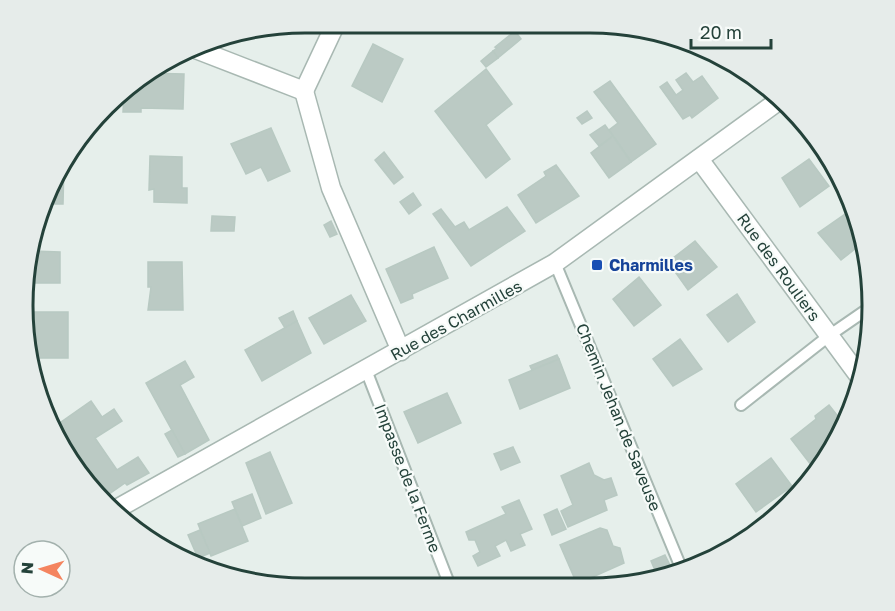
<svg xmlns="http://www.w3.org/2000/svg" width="895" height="611" font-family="'Golos Text',sans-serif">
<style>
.building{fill:#bbcac4;stroke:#b8c9c2;stroke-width:1.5}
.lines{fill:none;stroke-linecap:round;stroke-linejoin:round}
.service-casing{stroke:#a8b8b2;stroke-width:14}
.minor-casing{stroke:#a8b8b2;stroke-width:21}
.service{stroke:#fff;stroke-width:10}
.minor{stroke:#fff;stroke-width:18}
.transit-dot{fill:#1a4fb4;stroke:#f7fbf9;stroke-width:2}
.labels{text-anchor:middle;stroke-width:4.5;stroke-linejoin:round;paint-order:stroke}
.transit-label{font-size:16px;font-weight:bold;fill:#164399;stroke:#f7fbf9;text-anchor:start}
.street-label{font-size:16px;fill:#24423a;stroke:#f7fbf9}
.rim{fill:none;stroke:#24423a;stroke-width:3}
</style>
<rect width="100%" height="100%" fill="#e6efeb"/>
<g class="building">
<polygon points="515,31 521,39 498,58 493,51 497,48 495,47"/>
<polygon points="373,44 403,59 382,102 352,86"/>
<polygon points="493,51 498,58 486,67 481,61"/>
<polygon points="486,69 512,104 486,125 510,159 486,178 435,111"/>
<polygon points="145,73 184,74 183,109 141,108 141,112 123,112 124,93"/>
<polygon points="686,73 693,82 702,76 718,98 692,118 690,115 683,119 660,87 667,82 676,95 683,90 676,80"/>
<polygon points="610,81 656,144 631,162 609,130 618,123 594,92"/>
<polygon points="587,111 592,118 582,124 577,118"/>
<polygon points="605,125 613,136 599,146 590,135"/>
<polygon points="271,128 290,171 268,181 261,167 246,174 231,144"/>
<polygon points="613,136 631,162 609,178 591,153"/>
<polygon points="384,152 403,177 394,184 375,160"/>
<polygon points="150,156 182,157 182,188 187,188 187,203 154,202 154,189 149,190"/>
<polygon points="809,159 829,186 800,207 782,178"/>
<polygon points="64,163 63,204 42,204 44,198"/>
<polygon points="556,165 579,196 536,223 518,195 546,176 544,172"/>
<polygon points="413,193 421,205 409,214 400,202"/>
<polygon points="507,207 525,231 471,266 433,214 441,209 455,227 464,222 469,230"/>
<polygon points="848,212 856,223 860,245 841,260 818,233"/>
<polygon points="212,216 235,217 234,231 211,231"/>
<polygon points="331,221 337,234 330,237 324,225"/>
<polygon points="695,241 717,267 688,290 668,262"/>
<polygon points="434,247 448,278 412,294 413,298 401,303 386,269"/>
<polygon points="32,251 60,252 60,283 24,283"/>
<polygon points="148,262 182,262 183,310 148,310 151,287 148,287"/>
<polygon points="639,277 661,305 634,326 613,299"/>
<polygon points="737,294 755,322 728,342 707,315"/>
<polygon points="351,295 366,321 324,344 309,318"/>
<polygon points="293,311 297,321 285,328 279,318"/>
<polygon points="29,312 68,312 68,358 32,358 33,327 29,326"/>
<polygon points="297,321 311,353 262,381 245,350"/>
<polygon points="680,339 702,369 673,386 653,359"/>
<polygon points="557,355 559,359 532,370 530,366"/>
<polygon points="559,359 570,388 520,409 509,380"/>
<polygon points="185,361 194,377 180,385 209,440 185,454 146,383"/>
<polygon points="447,393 461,423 418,443 404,412"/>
<polygon points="91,401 102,417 114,409 122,421 95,438 117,470 138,457 149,473 127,485 125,483 102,499 54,427"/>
<polygon points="829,405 844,424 824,454 811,465 791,439 816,419 815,416"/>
<polygon points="172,430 185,454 178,457 165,434"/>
<polygon points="513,447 520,462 501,470 494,454"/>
<polygon points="270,452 292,503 266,514 246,463"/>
<polygon points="771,458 792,486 756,512 736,484"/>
<polygon points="589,463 594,475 604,480 611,478 617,495 604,500 607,510 568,527 561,511 573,505 561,476"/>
<polygon points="252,494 261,518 242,526 232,502"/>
<polygon points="519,500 532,529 520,534 525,545 511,551 506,540 495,546 500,556 478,566 473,556 480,552 475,540 469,540 466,532 506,514 502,507"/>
<polygon points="235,509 248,541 211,556 198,524"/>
<polygon points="557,509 566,529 552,535 544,515"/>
<polygon points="600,528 607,530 613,546 620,548 624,563 577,584 560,545"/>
<polygon points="200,530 210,553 198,558 188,535"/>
<polygon points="665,555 672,569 657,575 651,561"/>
</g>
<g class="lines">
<defs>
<g id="service">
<polyline points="555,263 682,570"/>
<polyline points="366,370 450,586"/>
<polyline points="741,405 830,335 872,306"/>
</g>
<g id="minor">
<polyline points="193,48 304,91"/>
<polyline points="304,91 331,188 401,351"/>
<polyline points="304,91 336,23"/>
<polyline points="699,159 859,376"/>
<polyline points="113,511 555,263 781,99"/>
</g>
</defs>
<use href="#service" class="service-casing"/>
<use href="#minor" class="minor-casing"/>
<use href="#service" class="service"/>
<use href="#minor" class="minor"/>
</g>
<rect class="transit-dot" x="591" y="259" width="12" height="12" rx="3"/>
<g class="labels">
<g class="transit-label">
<text x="609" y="271">Charmilles</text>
</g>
<g class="street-label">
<text transform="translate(779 267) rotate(54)" y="6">Rue des Rouliers</text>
<text transform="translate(456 320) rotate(-29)" y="6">Rue des Charmilles</text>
<text transform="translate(619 417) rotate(68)" y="6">Chemin Jehan de Saveuse</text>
<text transform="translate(408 478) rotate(69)" y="6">Impasse de la Ferme</text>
</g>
</g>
<path d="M0 0H895V611H0ZM305 33H590A272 272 0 0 1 862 305V306A272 272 0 0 1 590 578H305A272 272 0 0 1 33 306V305A272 272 0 0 1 305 33Z" fill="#e6ecea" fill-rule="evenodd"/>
<path class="rim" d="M305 33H590A272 272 0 0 1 862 305V306A272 272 0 0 1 590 578H305A272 272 0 0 1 33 306V305A272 272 0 0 1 305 33Z"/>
<g transform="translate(42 569) rotate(274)"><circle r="28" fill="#f7fbf9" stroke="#a3b1ad" stroke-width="1.5"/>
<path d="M0-4.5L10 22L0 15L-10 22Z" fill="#f4845f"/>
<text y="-9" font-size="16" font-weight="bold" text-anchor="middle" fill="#24423a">N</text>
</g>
<path d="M691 39v9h80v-9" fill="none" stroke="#24423a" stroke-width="3"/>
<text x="700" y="39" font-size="18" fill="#24423a" stroke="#f7fbf9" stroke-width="4.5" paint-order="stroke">20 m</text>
</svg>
